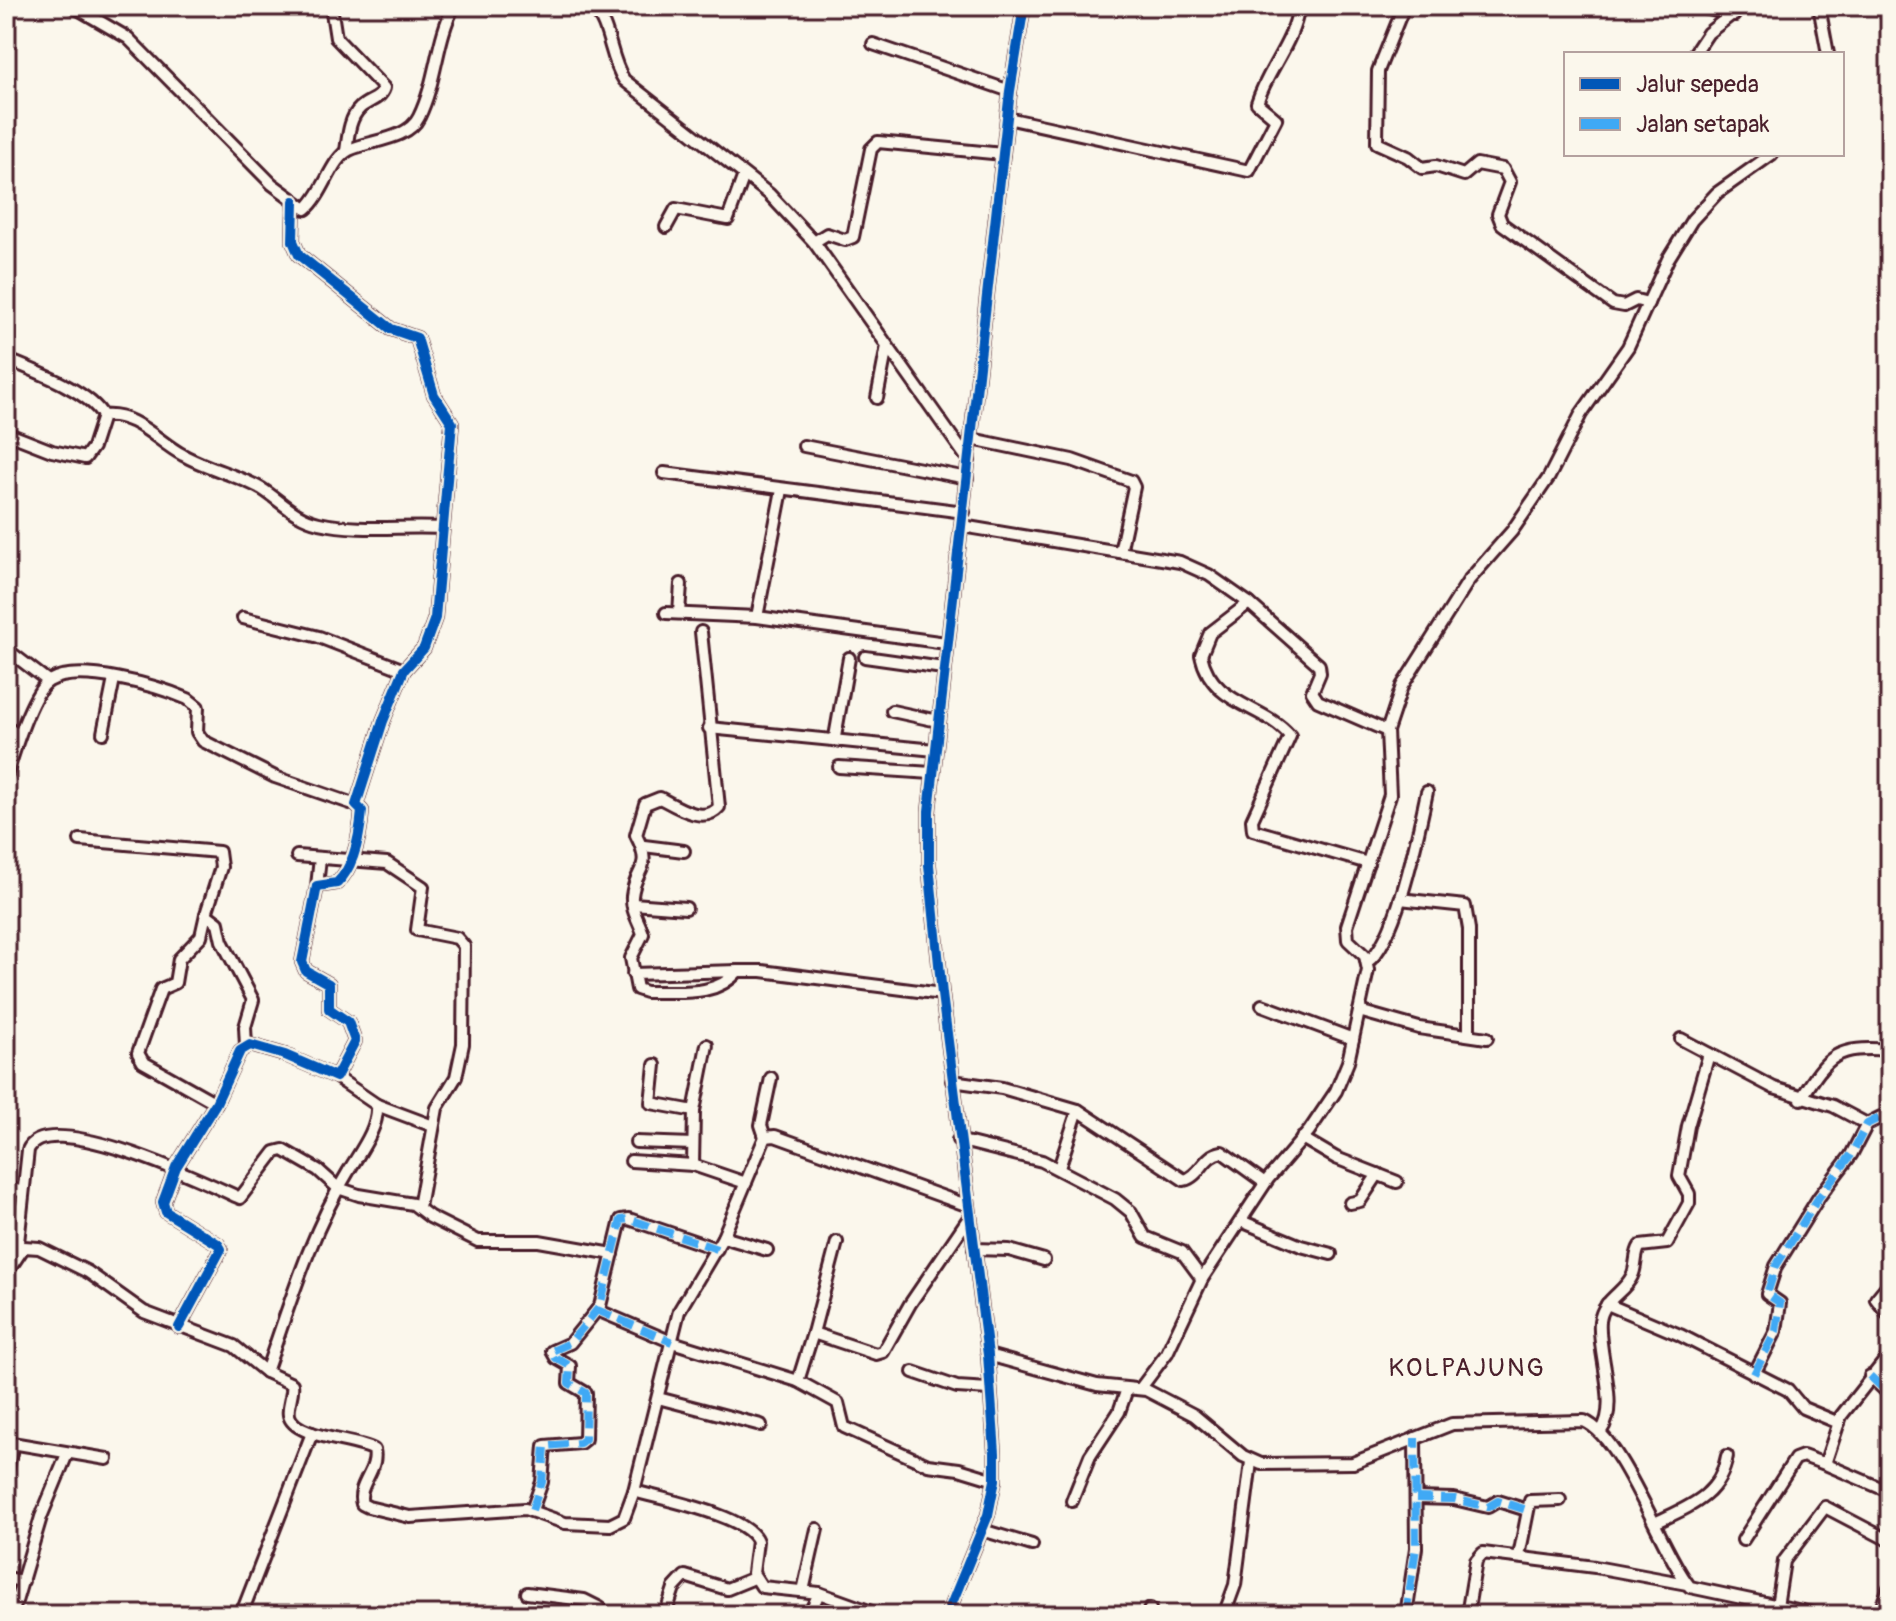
<svg xmlns="http://www.w3.org/2000/svg" width="1896" height="1621" font-family="Pangolin,sans-serif">
<style>
.lines{fill:none;stroke-linecap:round;stroke-linejoin:round}
.minor-casing{stroke:#4a1f2b;stroke-width:16}
.major-casing{stroke:#4a1f2b;stroke-width:18}
.minor{stroke:#fbf7ec;stroke-width:10}
.major{stroke:#fbf7ec;stroke-width:12}
.quiet{stroke:#3fa9f5;stroke-width:8;stroke-dasharray:16 8;stroke-linecap:butt}
.cycleway-casing{stroke:#fbf7ec;stroke-width:15}
.cycleway{stroke:#0057b8;stroke-width:10}
.labels{text-anchor:middle;stroke-width:6;stroke-linejoin:round;paint-order:stroke}
.quarter-label{font-size:26px;letter-spacing:2px;fill:#4a1f2b;stroke:#fbf7ec}
</style>
<rect width="100%" height="100%" fill="#fbf7ec"/>
<filter id="ink" filterUnits="userSpaceOnUse"><feTurbulence type="fractalNoise" baseFrequency=".0125" numOctaves="2"/><feDisplacementMap in="SourceGraphic" scale="16" xChannelSelector="R" yChannelSelector="G"/><feConvolveMatrix kernelMatrix="1 2 1 2 8 2 1 2 1" color-interpolation-filters="sRGB"/></filter>
<g filter="url(#ink)">
<g class="lines">
<defs>
<g id="minor">
<path d="M73,6L128,38L272,184L306,209C324,194 331,159 349,150C370,140 408,140 419,117C437,80 436,40 454,6"/>
<path d="M331,6L336,38L384,88C380,100 368,100 360,108C349,118 348,138 346,151"/>
<path d="M592,6C611,25 609,57 624,80L769,194L814,242L969,461"/>
<polyline points="1404,6 1378,71 1377,143 1408,157 1422,168 1436,166 1464,175 1477,164 1503,169 1510,182 1498,214 1502,224 1613,304 1624,306 1636,300 1648,303"/>
<polyline points="1819,6 1828,54"/>
<polyline points="1704,8 1734,15 1739,6"/>
<polyline points="873,44 1010,91"/>
<polyline points="1694,54 1708,33 1731,15"/>
<path d="M1007,118L1249,171L1276,119L1257,103C1268,68 1293,45 1299,6"/>
<polyline points="666,227 676,209 728,219 744,175"/>
<polyline points="814,242 827,234 845,240 853,237 871,149 878,142 1003,154"/>
<path d="M6,359C32,370 90,391 103,416"/>
<polyline points="877,398 887,346"/>
<path d="M6,433L52,451L85,458L93,447L103,416C135,412 158,442 183,455C208,469 238,475 262,489C281,501 295,518 319,523C360,532 399,526 440,528"/>
<polyline points="972,439 1072,460 1131,481 1134,487 1120,552"/>
<polyline points="804,446 967,478"/>
<polyline points="664,473 964,512"/>
<polyline points="962,526 1180,562 1209,575 1249,603 1319,665 1320,673 1312,692 1318,701 1387,731"/>
<path d="M1249,603L1210,633L1201,655C1212,706 1263,704 1290,736L1252,820L1253,830L1368,863"/>
<polyline points="666,613 757,617 946,643"/>
<polyline points="679,613 681,584"/>
<polyline points="757,617 782,490"/>
<polyline points="243,618 319,637 404,670"/>
<path d="M701,632L719,807C704,825 677,807 660,798L645,804L636,835C654,870 635,867 632,896C631,911 639,921 643,934L631,958L637,989L646,992C679,991 715,998 738,971H762L942,994"/>
<polyline points="6,649 48,681"/>
<polyline points="865,657 943,668"/>
<polyline points="892,711 938,721"/>
<polyline points="6,727 19,735"/>
<polyline points="709,728 935,750"/>
<polyline points="103,733 114,679"/>
<polyline points="835,737 849,658"/>
<polyline points="839,767 932,773"/>
<path d="M6,777C12,757 32,691 49,681C78,663 158,686 188,699L198,707L197,732L203,741L275,777L356,805"/>
<polyline points="80,840 219,852 221,867 206,914 218,923 222,941 253,1000 245,1027 246,1046"/>
<polyline points="644,846 684,851"/>
<polyline points="297,856 387,863 423,887 417,930 457,938 464,946 463,1044 456,1077 437,1108 419,1207"/>
<polyline points="317,886 320,858"/>
<polyline points="1400,899 1465,906 1469,929 1469,1035"/>
<polyline points="633,904 686,908"/>
<polyline points="206,914 201,936 179,959 175,983 161,989 138,1053 143,1062 216,1103"/>
<path d="M1367,962C1397,943 1419,828 1427,792"/>
<polyline points="633,974 738,971"/>
<polyline points="1262,1005 1353,1039"/>
<polyline points="1359,1011 1419,1028 1487,1038"/>
<polyline points="1681,1039 1774,1088 1833,1106 1867,1124"/>
<polyline points="655,1065 651,1103 694,1111"/>
<path d="M952,1081L1002,1088L1078,1110L1184,1180C1201,1176 1203,1155 1222,1152L1265,1183"/>
<path d="M1801,1099C1829,1054 1836,1046 1890,1050"/>
<polyline points="377,1105 433,1126"/>
<polyline points="765,1137 761,1125 771,1078"/>
<polyline points="1302,1138 1336,1158 1397,1182"/>
<polyline points="958,1140 1042,1161 1115,1199 1131,1212 1145,1237 1182,1252 1202,1279"/>
<polyline points="636,1142 693,1144"/>
<polyline points="631,1161 693,1165 746,1183"/>
<polyline points="693,1165 694,1111 707,1045"/>
<polyline points="1059,1168 1078,1110"/>
<polyline points="6,1187 23,1192"/>
<polyline points="1350,1203 1360,1201 1378,1174"/>
<polyline points="1241,1221 1301,1246 1331,1254"/>
<polyline points="723,1237 767,1250"/>
<polyline points="1890,1237 1887,1242 1890,1246"/>
<polyline points="974,1249 1009,1250 1044,1260"/>
<path d="M17,1252L28,1150C47,1106 209,1184 240,1198L275,1152L283,1150L318,1170L338,1188L359,1195L413,1204L430,1217L478,1241H539L613,1254"/>
<path d="M6,1274L24,1247L39,1248L88,1272L144,1312L234,1346L266,1372L292,1384C294,1394 287,1405 289,1415C293,1438 356,1439 374,1450C379,1470 356,1485 362,1504L368,1507L410,1517L525,1509L565,1523L610,1525L624,1518L634,1491L679,1311L723,1237L765,1137L775,1136L966,1205"/>
<polyline points="1890,1282 1876,1299 1890,1317"/>
<polyline points="1607,1304 1680,1335 1788,1390 1803,1408 1839,1423"/>
<polyline points="597,1310 672,1342 798,1381 838,1403 844,1427 928,1465 959,1469 995,1480"/>
<path d="M179,1327L221,1249L218,1244L166,1212L163,1202L176,1167L216,1103L240,1051L250,1045L285,1055L336,1077L355,1041L348,1022L329,1009V984L306,971L302,962L317,886L337,883C354,867 360,834 362,811L356,805L383,721L404,670L424,648L435,618L452,423L434,395L417,338L391,329L299,255L293,241L294,201"/>
<polyline points="813,1333 837,1242"/>
<polyline points="1890,1354 1841,1416 1825,1464 1890,1492"/>
<path d="M988,1355L1097,1385L1146,1390L1194,1415L1243,1456L1261,1464L1353,1463L1452,1424L1584,1421C1623,1437 1662,1553 1690,1587L1821,1615"/>
<path d="M266,1372C289,1306 311,1232 348,1172C359,1153 379,1128 377,1105L336,1077"/>
<polyline points="913,1372 957,1387 989,1389"/>
<polyline points="1754,1374 1776,1331 1780,1303 1767,1294 1776,1266 1819,1197 1851,1155 1867,1124 1881,1117 1890,1122"/>
<polyline points="1870,1376 1890,1395"/>
<polyline points="798,1381 813,1333 876,1354 883,1352 910,1304 968,1219"/>
<polyline points="1140,1389 1167,1353 1202,1279 1268,1179 1309,1131 1336,1091 1348,1062 1368,970 1365,956 1348,940 1347,926 1390,795 1387,731 1402,686 1469,580 1512,531 1549,477 1581,414 1628,347 1668,259 1692,220 1717,193 1772,154"/>
<polyline points="658,1398 761,1425"/>
<path d="M1601,1431C1620,1406 1597,1353 1600,1321C1603,1299 1624,1293 1632,1276C1637,1266 1634,1255 1640,1246L1667,1243L1689,1203V1194L1679,1176L1688,1126L1709,1054"/>
<polyline points="6,1442 107,1459"/>
<polyline points="6,1477 13,1443"/>
<path d="M634,1491C661,1499 747,1515 757,1541L753,1573L762,1587L819,1593L880,1615"/>
<polyline points="1416,1498 1454,1499 1488,1507 1498,1501 1527,1510"/>
<polyline points="1072,1501 1090,1456 1119,1412 1127,1389"/>
<polyline points="532,1510 542,1482 545,1446 580,1443 585,1439 586,1393 569,1383 570,1366 556,1358 552,1351 570,1343 600,1306 621,1220 629,1219 717,1249"/>
<path d="M1657,1522C1690,1506 1720,1496 1727,1456"/>
<polyline points="982,1530 1032,1545"/>
<polyline points="1743,1540 1795,1459 1803,1456 1825,1464"/>
<polyline points="1519,1556 1530,1501 1560,1500"/>
<polyline points="6,1578 23,1581"/>
<polyline points="803,1591 817,1529"/>
<polyline points="527,1593 584,1600 600,1608 602,1615"/>
<polyline points="1777,1606 1784,1561 1825,1507 1890,1541"/>
<polyline points="12,1615 41,1517 67,1454"/>
<polyline points="241,1615 312,1433"/>
<polyline points="665,1615 674,1588 685,1576 727,1589 754,1578"/>
<polyline points="809,1615 819,1593"/>
<polyline points="947,1615 988,1515 995,1480 995,1453 988,1355 942,994 929,865 929,811 1010,91 1024,6"/>
<polyline points="1147,1615 1150,1609"/>
<polyline points="1224,1615 1235,1585 1251,1462"/>
<polyline points="1406,1615 1416,1548 1415,1438"/>
<polyline points="1467,1615 1476,1561 1483,1553 1595,1567 1687,1584"/>
</g>
<polyline id="major" points="1879,1615 1890,1588"/>
</defs>
<use href="#minor" class="minor-casing"/>
<use href="#major" class="major-casing"/>
<use href="#minor" class="minor"/>
<use href="#major" class="major"/>
<g class="quiet">
<polyline points="597,1310 672,1342"/>
<polyline points="1754,1374 1776,1331 1780,1303 1767,1294 1776,1266 1819,1197 1851,1155 1867,1124 1881,1117 1890,1122"/>
<polyline points="1870,1376 1890,1395"/>
<polyline points="1416,1498 1454,1499 1488,1507 1498,1501 1527,1510"/>
<polyline points="532,1510 542,1482 545,1446 580,1443 585,1439 586,1393 569,1383 570,1366 556,1358 552,1351 570,1343 600,1306 621,1220 629,1219 717,1249"/>
<polyline points="1406,1615 1416,1548 1415,1438"/>
</g>
<defs>
<g id="cycleway">
<path d="M179,1327L221,1249L218,1244L166,1212L163,1202L176,1167L216,1103L240,1051L250,1045L285,1055L336,1077L355,1041L348,1022L329,1009V984L306,971L302,962L317,886L337,883C354,867 360,834 362,811L356,805L383,721L404,670L424,648L435,618L452,423L434,395L417,338L391,329L299,255L293,241L294,201"/>
<polyline points="947,1615 988,1515 995,1480 995,1453 988,1355 942,994 929,865 929,811 1010,91 1024,6"/>
</g>
</defs>
<use href="#cycleway" class="cycleway-casing"/>
<use href="#cycleway" class="cycleway"/>
</g>
</g>
<g class="labels">
<g class="quarter-label">
<text x="1467" y="1376">KOLPAJUNG</text>
</g>
</g>
<rect width="1896" height="1621" fill="none" stroke="#fbf7ec" stroke-width="32"/>
<rect x="16" y="16" width="1864" height="1589" fill="none" stroke="#4a1f2b" stroke-width="3" filter="url(#ink)"/>
<rect x="1564" y="52" width="280" height="104" fill="#fbf7ec" stroke="#b4a19f" stroke-width="2"/>
<rect x="1580" y="78" width="40" height="12" fill="#0057b8" stroke="#b4a19f" stroke-width="2"/>
<text x="1636" y="92" font-size="24" fill="#4a1f2b">Jalur sepeda</text>
<rect x="1580" y="118" width="40" height="12" fill="#3fa9f5" stroke="#b4a19f" stroke-width="2"/>
<text x="1636" y="132" font-size="24" fill="#4a1f2b">Jalan setapak</text>
</svg>
